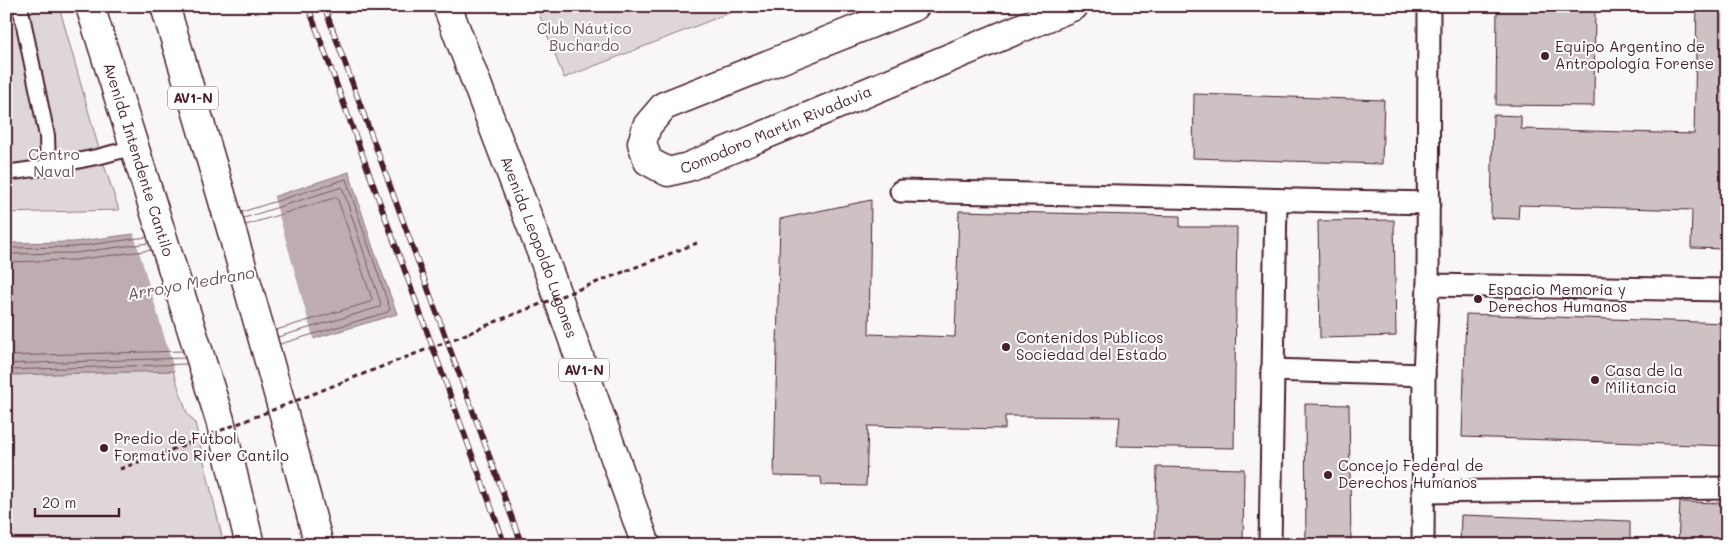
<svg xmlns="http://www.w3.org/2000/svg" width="1733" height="551" font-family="Mali,sans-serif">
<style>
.green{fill:#ded6d9;stroke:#947a82}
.water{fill:#bdadb0;stroke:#8f747b}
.pier{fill:#f8f6f7}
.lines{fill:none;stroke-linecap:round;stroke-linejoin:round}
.shore{stroke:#785860;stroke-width:1}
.building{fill:#cdc1c4;stroke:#4a1f2b}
.service-casing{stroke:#4a1f2b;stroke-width:18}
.pedestrian-casing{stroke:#4a1f2b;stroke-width:25}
.tertiary-casing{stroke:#4a1f2b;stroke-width:31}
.motorway-casing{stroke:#4a1f2b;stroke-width:31}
.path{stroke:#4a1f2b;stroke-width:3;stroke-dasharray:5 4;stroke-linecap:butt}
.service{stroke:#fff;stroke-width:14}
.pedestrian{stroke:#fff;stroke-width:21}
.tertiary{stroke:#fff;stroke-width:28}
.motorway{stroke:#fff;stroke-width:28}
.rail-casing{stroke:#4a1f2b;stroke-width:5.5}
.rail{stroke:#fff;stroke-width:4;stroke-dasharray:11;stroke-linecap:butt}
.path-bridge{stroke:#4a1f2b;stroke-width:3;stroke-dasharray:5 4;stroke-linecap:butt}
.poi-dot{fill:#4a1f2b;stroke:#fff;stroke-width:2}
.labels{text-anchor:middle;stroke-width:4;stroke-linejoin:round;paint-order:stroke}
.shield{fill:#fff;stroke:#80626b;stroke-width:1}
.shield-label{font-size:14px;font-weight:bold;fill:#4a1f2b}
.park-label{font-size:15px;fill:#6f4d56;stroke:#fff}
.poi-label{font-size:15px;fill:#4a1f2b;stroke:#fff;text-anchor:start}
.street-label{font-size:15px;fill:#4a1f2b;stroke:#fff}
.water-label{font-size:16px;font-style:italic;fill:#72515a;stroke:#fff}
</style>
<rect width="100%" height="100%" fill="#f8f6f7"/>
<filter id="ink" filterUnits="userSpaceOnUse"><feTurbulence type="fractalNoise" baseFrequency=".02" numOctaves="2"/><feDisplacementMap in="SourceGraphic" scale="10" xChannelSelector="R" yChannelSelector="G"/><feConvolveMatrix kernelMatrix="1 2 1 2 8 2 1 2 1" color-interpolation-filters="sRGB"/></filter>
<g filter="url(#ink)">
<g class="green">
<polygon points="6,6 59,6 101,156 119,210 6,213"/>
<polygon points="536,6 747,6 564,78"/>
<polygon points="173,371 187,413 195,423 224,545 6,545 6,375"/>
</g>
<polygon class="water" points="349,172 373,248 397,314 225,365 173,371 6,375 6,243 74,242 178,228"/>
<polygon class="pier" points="273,194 314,341 225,368 175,373 133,231 177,225"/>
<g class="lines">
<g class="shore">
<polyline points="242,212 346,179 390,309 388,312 280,344"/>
<polyline points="244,218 342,187 381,304 380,307 278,337"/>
<polyline points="246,225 337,197 372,299 370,302 276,330"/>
<polyline points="6,248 74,247 147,237"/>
<polyline points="6,254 75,253 149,243"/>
<polyline points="6,262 75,260 151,250"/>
<polyline points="6,356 183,351"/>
<polyline points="6,364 185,358"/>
<polyline points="6,370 187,364"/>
</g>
</g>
<g class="building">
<polygon points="1497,6 1595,6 1594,106 1496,105"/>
<polygon points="1697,6 1727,6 1727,249 1691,248 1692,210 1519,205 1518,219 1491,218 1493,115 1521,116 1521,129 1694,134"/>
<polygon points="1194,94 1384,100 1382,164 1193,158"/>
<polygon points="871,200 869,334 955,337 959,211 1180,216 1180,227 1237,227 1234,448 1117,446 1120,417 1005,416 1005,429 868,426 866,486 822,485 821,477 774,476 780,219"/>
<polygon points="1394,220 1396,336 1320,338 1318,221"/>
<polygon points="1466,314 1727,323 1727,446 1462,437"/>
<polygon points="1305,404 1349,405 1351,545 1306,545"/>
<polygon points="1157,467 1244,469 1243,545 1155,545"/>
<polygon points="1680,502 1727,503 1727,545 1678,545"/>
<polygon points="1461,515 1630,521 1630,545 1460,545"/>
</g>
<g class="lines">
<defs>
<g id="service">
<polyline points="48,167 101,156 135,147"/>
<polyline points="6,173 48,167 47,136 20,6"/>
</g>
<g id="pedestrian">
<polyline points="901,191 1429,203"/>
<polyline points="1428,285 1727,290"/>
<polyline points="1272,370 1424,375"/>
<polyline points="1423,492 1727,488"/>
<polyline points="1270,545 1276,200"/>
<polyline points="1423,545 1424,375 1428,285 1429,6"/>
</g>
<g id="tertiary">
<path id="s1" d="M90,6L220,420L250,545"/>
<path id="s2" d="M915,6L664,106L647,126L642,143L648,161L668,172L688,167L1074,6"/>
</g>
<g id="motorway">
<path d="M165,6C219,185 272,364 319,545"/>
<path id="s3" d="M447,6L550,275L646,545"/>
</g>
</defs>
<use href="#service" class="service-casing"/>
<use href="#pedestrian" class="pedestrian-casing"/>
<use href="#tertiary" class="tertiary-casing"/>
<use href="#motorway" class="motorway-casing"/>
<g class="path">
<polyline points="626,271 697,243"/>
<polyline points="469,333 502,319"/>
<polyline points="313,394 345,381"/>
<polyline points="120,469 179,447"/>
</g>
<use href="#service" class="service"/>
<use href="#pedestrian" class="pedestrian"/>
<use href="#tertiary" class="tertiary"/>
<use href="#motorway" class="motorway"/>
<defs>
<g id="rail">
<polyline points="308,6 505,545"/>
<polyline points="324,6 522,545"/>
</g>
</defs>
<use href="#rail" class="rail-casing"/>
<use href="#rail" class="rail"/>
<g class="path-bridge">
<polyline points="502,319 626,271"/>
<polyline points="345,381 469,333"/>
<polyline points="179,447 313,394"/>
</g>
</g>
</g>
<g class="poi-dot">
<circle cx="1545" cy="56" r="5"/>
<circle cx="1478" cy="299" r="5"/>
<circle cx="1006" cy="347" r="5"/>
<circle cx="1595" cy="380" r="5"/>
<circle cx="104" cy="448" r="5"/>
<circle cx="1328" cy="475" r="5"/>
</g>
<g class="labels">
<g class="shield">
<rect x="168" y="86.5" width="50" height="23" rx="4"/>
<rect x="559" y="358.5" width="50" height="23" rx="4"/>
</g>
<g class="shield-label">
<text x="193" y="103">AV1-N</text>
<text x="584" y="375">AV1-N</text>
</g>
<g class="park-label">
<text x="584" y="34">Club Náutico<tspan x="584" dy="17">Buchardo</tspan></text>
<text x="54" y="160">Centro<tspan x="54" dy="17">Naval</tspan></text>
</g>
<g class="poi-label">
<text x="1555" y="52">Equipo Argentino de<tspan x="1555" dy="17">Antropología Forense</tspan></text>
<text x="1488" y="295">Espacio Memoria y<tspan x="1488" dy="17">Derechos Humanos</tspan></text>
<text x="1016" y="343">Contenidos Públicos<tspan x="1016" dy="17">Sociedad del Estado</tspan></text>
<text x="1605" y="376">Casa de la<tspan x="1605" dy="17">Militancia</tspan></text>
<text x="114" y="444">Predio de Fútbol<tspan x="114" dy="17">Formativo River Cantilo</tspan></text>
<text x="1338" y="471">Concejo Federal de<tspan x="1338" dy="17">Derechos Humanos</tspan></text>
</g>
<g class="street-label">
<text dy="5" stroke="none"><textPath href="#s2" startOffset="472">Comodoro Martín Rivadavia</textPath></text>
<text dy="5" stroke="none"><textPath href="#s1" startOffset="161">Avenida Intendente Cantilo</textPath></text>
<text dy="5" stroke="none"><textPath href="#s3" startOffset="258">Avenida Leopoldo Lugones</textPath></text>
</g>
<g class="water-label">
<text transform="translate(191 283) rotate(-10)" y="6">Arroyo Medrano</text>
</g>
</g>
<rect width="1733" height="551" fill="none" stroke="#fff" stroke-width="25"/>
<rect x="12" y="12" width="1708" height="526" fill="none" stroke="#4a1f2b" stroke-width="2" filter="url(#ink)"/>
<path d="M35 508v8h84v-8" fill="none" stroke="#4a1f2b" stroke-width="2.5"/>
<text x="42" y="508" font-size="15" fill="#4a1f2b" stroke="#ffffff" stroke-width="4" paint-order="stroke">20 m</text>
</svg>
